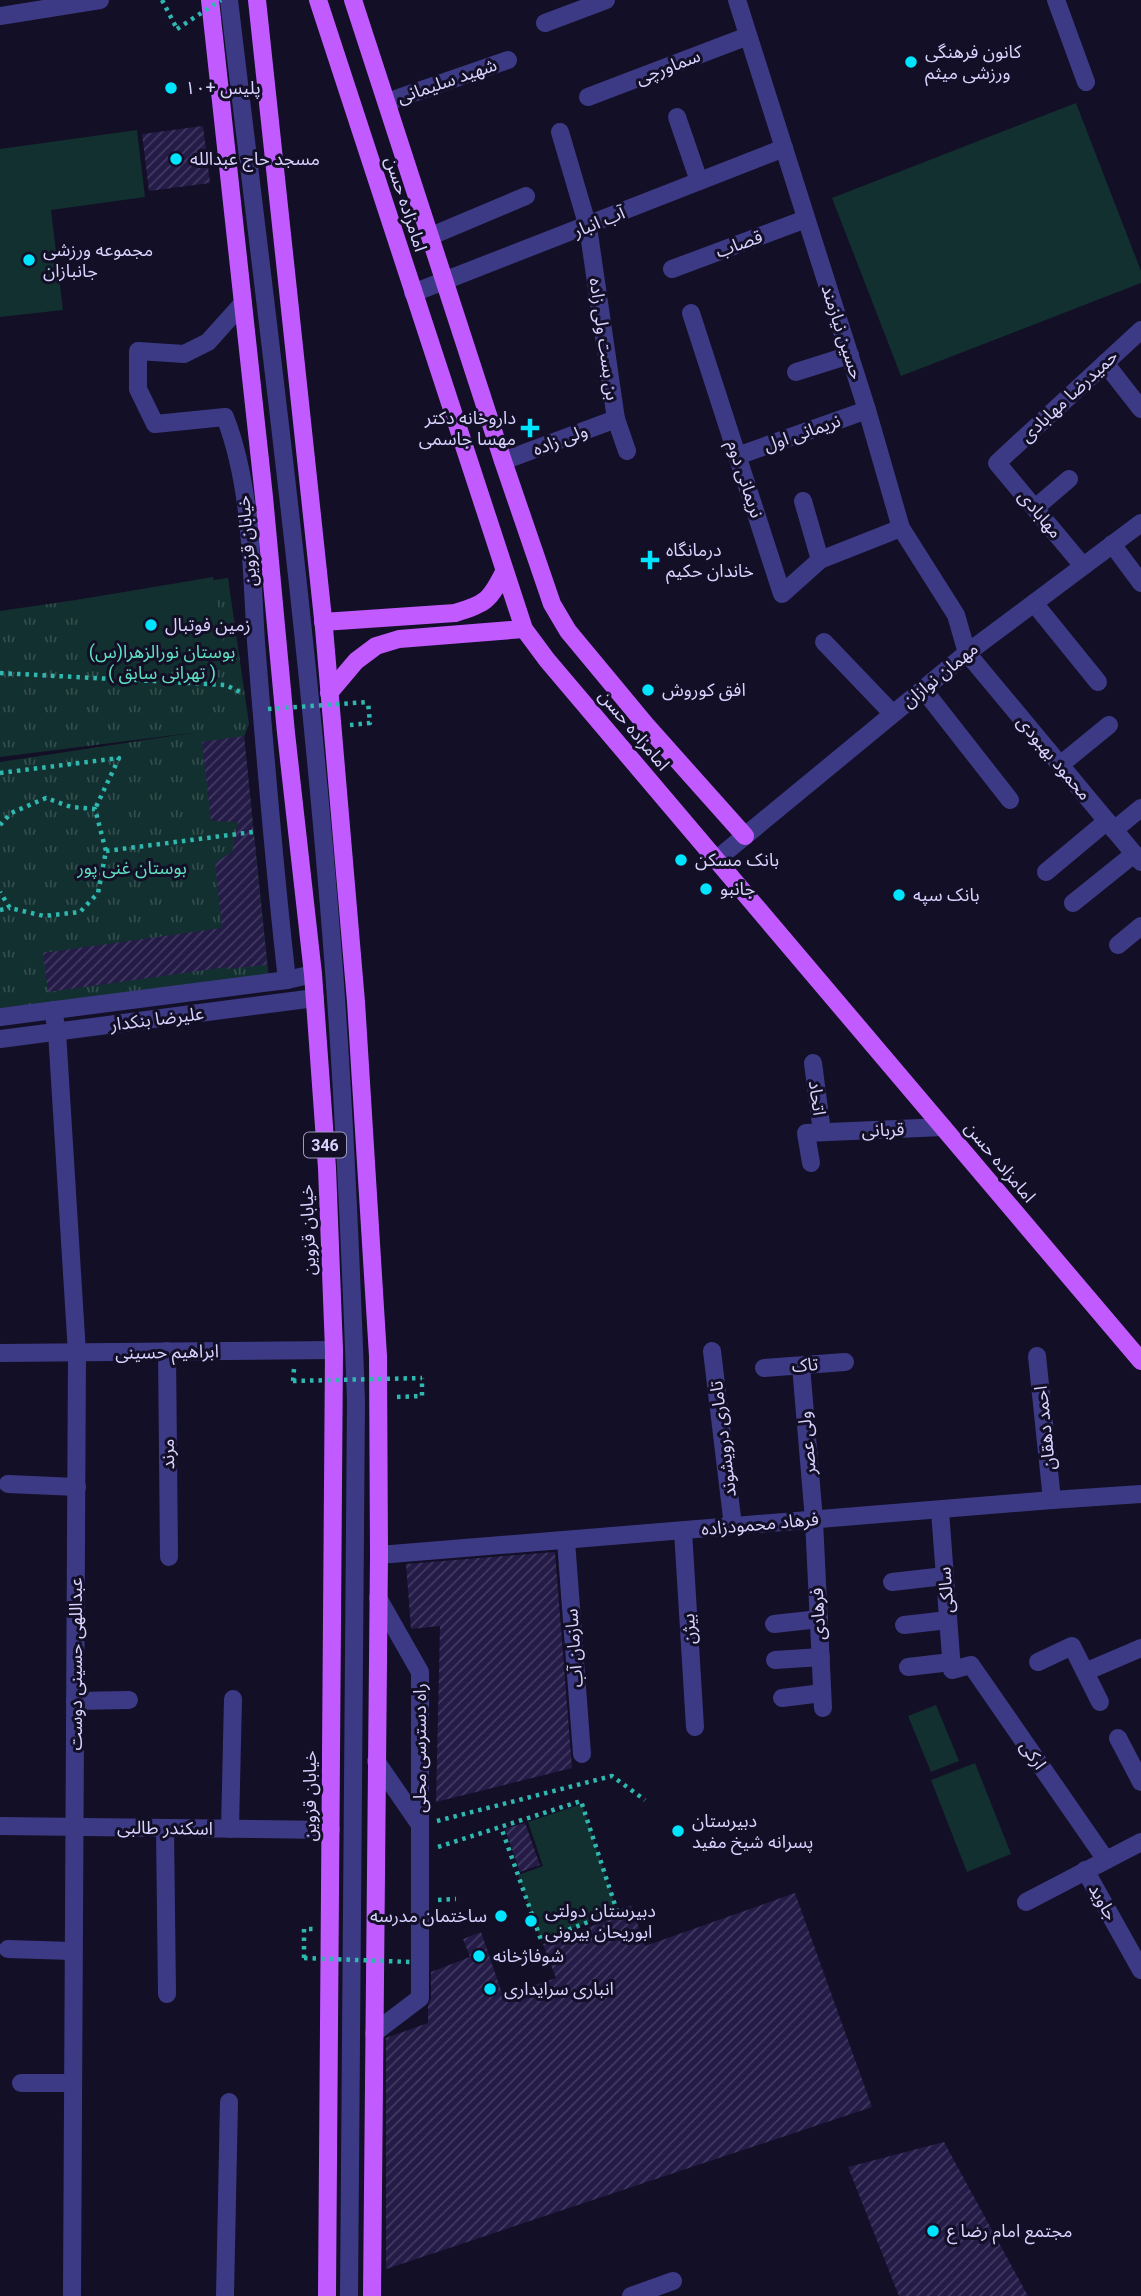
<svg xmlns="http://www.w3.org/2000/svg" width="1141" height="2296" font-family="Roboto,'Noto Sans Arabic',sans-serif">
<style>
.grass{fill:url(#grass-tufts)}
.pitch{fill:#12302f}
.building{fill:url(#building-hatch)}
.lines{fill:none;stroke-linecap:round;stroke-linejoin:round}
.path{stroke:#2fb8b0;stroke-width:4.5;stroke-dasharray:3.5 5;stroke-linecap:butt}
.minor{stroke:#3d3a85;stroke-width:18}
.major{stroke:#c25bff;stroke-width:18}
.path-bridge{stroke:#2fb8b0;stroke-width:4.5;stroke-dasharray:3.5 5;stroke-linecap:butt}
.poi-dot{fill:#00e5ff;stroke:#130f26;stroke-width:2.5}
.labels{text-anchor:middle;stroke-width:6;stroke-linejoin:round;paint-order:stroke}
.shield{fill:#130f26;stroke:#9e99be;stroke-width:2}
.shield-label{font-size:16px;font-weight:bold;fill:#d9d4ff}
.poi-label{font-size:18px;fill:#d9d4ff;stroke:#130f26;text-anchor:start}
.street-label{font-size:18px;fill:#d9d4ff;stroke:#130f26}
.park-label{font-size:18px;fill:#5fe0c0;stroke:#130f26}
</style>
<defs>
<pattern id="grass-tufts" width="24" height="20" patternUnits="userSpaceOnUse" patternTransform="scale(1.75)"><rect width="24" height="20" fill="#12302f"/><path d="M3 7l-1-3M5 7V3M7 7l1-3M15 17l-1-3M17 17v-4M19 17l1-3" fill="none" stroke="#344d4e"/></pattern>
<pattern id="building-hatch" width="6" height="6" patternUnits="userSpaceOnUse" patternTransform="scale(1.75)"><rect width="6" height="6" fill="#241b47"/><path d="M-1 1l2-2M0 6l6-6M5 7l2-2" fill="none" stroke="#433b63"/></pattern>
</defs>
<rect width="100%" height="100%" fill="#130f26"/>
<polygon class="grass" points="228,578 249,724 244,737 269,979 0,1008 0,762 191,733 0,757 0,611"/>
<g class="pitch">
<polygon points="1076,103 1141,271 1141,283 901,376 832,198"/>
<polygon points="137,130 145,197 51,210 63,310 0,317 0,149"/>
<polygon points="213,577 225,650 88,672 76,600"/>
<polygon points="936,1705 959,1761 931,1772 908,1716"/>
<polygon points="975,1763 1011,1854 967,1872 931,1780"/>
<polygon points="582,1804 617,1911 541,1940 518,1875 543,1866 528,1822"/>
</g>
<g class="building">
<polygon points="203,126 210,183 149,191 142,134"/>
<polygon points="244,736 267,965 227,969 227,967 48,992 43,953 222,928 215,863 232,852 238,822 211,821 202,742"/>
<polygon points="555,1552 572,1768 436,1802 440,1626 411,1629 406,1564"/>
<polygon points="525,1823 540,1865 520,1872 505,1829"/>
<polygon points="795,1893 872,2107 386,2269 386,2038 428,2023 428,2006 431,1998 431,1972 470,1957 463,1939 481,1932 503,1996 556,1978 543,1944 606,1921 604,1916 631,1905 645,1946"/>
<polygon points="944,2142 1028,2296 899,2296 848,2167"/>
</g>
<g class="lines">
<g class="path">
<polyline points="162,0 177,29"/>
<polyline points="0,673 226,685 242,693"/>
<polyline points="350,725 370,723 368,702"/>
<polyline points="0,773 119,758 95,809"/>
<polyline points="0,825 11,813 46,798 71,807 95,809 106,851 98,893 80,912 44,916 10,908 0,892"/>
<polyline points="106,851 253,832"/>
<polyline points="0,910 10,908"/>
<polyline points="293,1381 294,1369"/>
<polyline points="397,1397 422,1396 422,1378"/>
<polyline points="437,1821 612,1776 645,1800"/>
<polyline points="438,1847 581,1801 617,1911 541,1940 501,1827"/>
<polyline points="438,1900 456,1899"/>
<polyline points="304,1958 304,1929 313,1929"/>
</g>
<g class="minor">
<path d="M229,0C268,327 311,655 335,984C345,1123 351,1262 356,1401L349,2296"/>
<polyline points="737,0 867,410 901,528 956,615 967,653 1141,862"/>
<polyline points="1056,0 1086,82"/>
<polyline points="0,16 100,0"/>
<polyline points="545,23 606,0"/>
<polyline points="588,97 748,36"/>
<polyline points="387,102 508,60"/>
<polyline points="677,117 699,181"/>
<polyline points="560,132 588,227 616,419 627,451"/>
<polyline points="431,236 526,196"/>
<polyline points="672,269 806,219"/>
<polyline points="413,293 784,148"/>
<path d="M243,303L208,342L184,354L138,351V389L155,424L225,417C252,487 251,567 256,642C265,755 274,867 287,980"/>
<polyline points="691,313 782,594 820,560 901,528"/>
<polyline points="1105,363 1141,409"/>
<polyline points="796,372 850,355"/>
<polyline points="737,456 867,410"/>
<polyline points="503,461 616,419"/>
<polyline points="803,501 820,560"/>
<polyline points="1035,508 1069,479"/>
<polyline points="1112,544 1141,583"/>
<polyline points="1083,566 997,463 1141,330"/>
<polyline points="1034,603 1098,682"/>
<polyline points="824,642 892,713"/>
<polyline points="923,689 1010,800"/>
<polyline points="1060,765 1109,725"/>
<polyline points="1114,830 1141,808"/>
<polyline points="717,859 967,653 1141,523"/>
<polyline points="1046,872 1107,821"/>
<polyline points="1073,903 1134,854"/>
<polyline points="1118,945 1141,926"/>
<polyline points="53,1010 57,1032 77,1353 72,2296"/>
<polyline points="0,1017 287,980 313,974"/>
<polyline points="0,1039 315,998"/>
<polyline points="813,1063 822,1132"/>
<polyline points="811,1163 806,1133 943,1127"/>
<polyline points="167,1351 169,1557"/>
<polyline points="712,1351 733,1526"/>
<polyline points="0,1353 334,1350"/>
<polyline points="1037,1356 1052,1500"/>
<polyline points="801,1366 814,1520 823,1708"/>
<polyline points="764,1368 845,1362"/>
<polyline points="8,1484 77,1487"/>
<polyline points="940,1511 952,1670 971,1665 1106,1860"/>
<polyline points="683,1531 695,1727"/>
<polyline points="566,1541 582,1754"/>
<polyline points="379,1555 1052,1500 1141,1494"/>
<polyline points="892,1582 945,1576"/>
<polyline points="774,1624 819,1619"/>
<polyline points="904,1625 948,1620"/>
<polyline points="775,1660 821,1657"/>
<polyline points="1038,1662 1072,1646 1100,1702"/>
<polyline points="908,1667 951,1662"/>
<polyline points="1085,1672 1141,1648"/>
<polyline points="782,1698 822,1693"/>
<polyline points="75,1701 129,1700"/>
<polyline points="1118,1738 1141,1782"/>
<polyline points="376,1761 420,1825"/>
<polyline points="0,1826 331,1830"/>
<polyline points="165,1828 167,1994"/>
<polyline points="230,1829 233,1699"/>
<polyline points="1085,1870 1141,1970"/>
<polyline points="1026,1902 1141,1842"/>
<polyline points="8,1949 72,1951"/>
<polyline points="374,2033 420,1998 420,1672 378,1598"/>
<polyline points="21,2083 72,2083"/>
<polyline points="225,2296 229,2102"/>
<polyline points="631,2296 673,2281"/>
</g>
<g class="major">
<polyline points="210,0 264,497 286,733 313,974 327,1168 334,1350 327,2296"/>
<polyline points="257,0 324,628 356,1002 378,1356 379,1555 372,2296"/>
<polyline points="318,0 524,629 547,660 1141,1361"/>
<polyline points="353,0 503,461 552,604 568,631 646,725 745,836"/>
<path d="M323,622L455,613C486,604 490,600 504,572"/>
<polyline points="329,693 356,661 376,646 399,639 524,629"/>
</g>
<g class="path-bridge">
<polyline points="177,29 221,0"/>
<polyline points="268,709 368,702"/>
<polyline points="293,1381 422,1378"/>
<polyline points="304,1958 411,1962"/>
</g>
</g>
<g class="poi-dot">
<circle cx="911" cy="62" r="7"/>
<circle cx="171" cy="88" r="7"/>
<circle cx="176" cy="159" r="7"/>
<circle cx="29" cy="260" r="7"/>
<path d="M526.5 417.5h7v7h7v7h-7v7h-7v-7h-7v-7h7z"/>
<path d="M646.5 549.5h7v7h7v7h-7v7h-7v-7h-7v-7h7z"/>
<circle cx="151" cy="625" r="7"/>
<circle cx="648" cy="690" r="7"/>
<circle cx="681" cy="860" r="7"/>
<circle cx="706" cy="889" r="7"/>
<circle cx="899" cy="895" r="7"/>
<circle cx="678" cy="1831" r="7"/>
<circle cx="501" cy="1916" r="7"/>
<circle cx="531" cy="1921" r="7"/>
<circle cx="479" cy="1956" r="7"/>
<circle cx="490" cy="1989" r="7"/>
<circle cx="933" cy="2231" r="7"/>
</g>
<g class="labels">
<rect class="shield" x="304" y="1132.5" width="42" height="25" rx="5"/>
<g class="shield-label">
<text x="325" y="1151">346</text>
</g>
<g class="poi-label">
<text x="925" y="58">کانون فرهنگی<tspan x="925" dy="21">ورزشی میثم</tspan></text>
<text x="185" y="94">پلیس +۱۰</text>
<text x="190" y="165">مسجد حاج عبدالله</text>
<text x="43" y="256">مجموعه ورزشی<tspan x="43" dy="21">جانبازان</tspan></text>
<text x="516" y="424" text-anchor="end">داروخانه دکتر<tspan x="516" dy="21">مهسا جاسمی</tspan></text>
<text x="666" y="556">درمانگاه<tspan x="666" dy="21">خاندان حکیم</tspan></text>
<text x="165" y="631">زمین فوتبال</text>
<text x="662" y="696">افق کوروش</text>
<text x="695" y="866">بانک مسکن</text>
<text x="720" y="895">جانبو</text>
<text x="913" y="901">بانک سپه</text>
<text x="692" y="1827">دبیرستان<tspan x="692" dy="21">پسرانه شیخ مفید</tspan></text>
<text x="545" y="1917">دبیرستان دولتی<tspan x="545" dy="21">ابوریحان بیرونی</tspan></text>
<text x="487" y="1922" text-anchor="end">ساختمان مدرسه</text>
<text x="493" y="1962">شوفاژخانه</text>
<text x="504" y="1995">انباری سرایداری</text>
<text x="947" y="2237">مجتمع امام رضا ع</text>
</g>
<g class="street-label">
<text transform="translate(668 67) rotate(-21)" y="6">سماورچی</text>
<text transform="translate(447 81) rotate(-19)" y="6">شهید سلیمانی</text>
<text transform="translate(406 204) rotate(72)" y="6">امامزاده حسن</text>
<text transform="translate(599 222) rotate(-22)" y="6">آب انبار</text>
<text transform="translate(739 244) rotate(-20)" y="6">قصاب</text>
<text transform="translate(842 332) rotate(72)" y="6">حسین نیازمند</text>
<text transform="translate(604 339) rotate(82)" y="6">بن بست ولی زاده</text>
<text transform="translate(1069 396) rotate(-43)" y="6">حمیدرضا مهابادی</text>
<text transform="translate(802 433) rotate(-19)" y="6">نریمانی اول</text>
<text transform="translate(560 440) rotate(-21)" y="6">ولی زاده</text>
<text transform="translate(745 479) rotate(72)" y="6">نریمانی دوم</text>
<text transform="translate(1040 514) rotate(50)" y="6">مهابادی</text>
<text transform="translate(247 541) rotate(-95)" y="6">خیابان قزوین</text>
<text transform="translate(940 675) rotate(-39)" y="6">مهمان نوازان</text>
<text transform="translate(634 730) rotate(50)" y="6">امامزاده حسن</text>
<text transform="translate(1054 758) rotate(50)" y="6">محمود بهبودی</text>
<text transform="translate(157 1019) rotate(-7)" y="6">علیرضا بنکدار</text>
<text transform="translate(817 1098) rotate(82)" y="6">اتحاد</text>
<text transform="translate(883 1130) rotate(-2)" y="6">قربانی</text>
<text transform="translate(1000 1162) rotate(50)" y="6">امامزاده حسن</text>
<text transform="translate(308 1230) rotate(-92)" y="6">خیابان قزوین</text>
<text transform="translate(167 1352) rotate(-1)" y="6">ابراهیم حسینی</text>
<text transform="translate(805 1365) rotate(-5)" y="6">تاک</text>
<text transform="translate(1045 1428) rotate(-96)" y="6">احمد دهقان</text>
<text transform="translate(723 1439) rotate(-97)" y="6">تاماری درویشوند</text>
<text transform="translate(807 1443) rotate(-95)" y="6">ولی عصر</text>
<text transform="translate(168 1454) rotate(-91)" y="6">مرند</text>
<text transform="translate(760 1524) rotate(-5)" y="6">فرهاد محمودزاده</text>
<text transform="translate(946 1590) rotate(-94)" y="6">سالکی</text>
<text transform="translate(818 1614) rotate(-93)" y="6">فرهادی</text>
<text transform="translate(689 1629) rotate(-94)" y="6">بیژن</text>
<text transform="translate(574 1648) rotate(-94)" y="6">سازمان آب</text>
<text transform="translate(76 1664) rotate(-90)" y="6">عبداللهی حسینی دوست</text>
<text transform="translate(420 1748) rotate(-90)" y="6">راه دسترسی محلی</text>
<text transform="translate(1033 1755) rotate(55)" y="6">ارکی</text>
<text transform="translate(310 1796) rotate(-90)" y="6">خیابان قزوین</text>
<text transform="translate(165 1828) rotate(1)" y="6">اسکندر طالبی</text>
<text transform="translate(1103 1902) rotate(61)" y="6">جاوید</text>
</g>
<g class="park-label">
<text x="162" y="658">بوستان نورالزهرا(س)<tspan x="162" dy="21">( تهرانی سابق )</tspan></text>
<text x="132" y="874">بوستان غنی پور</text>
</g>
</g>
</svg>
